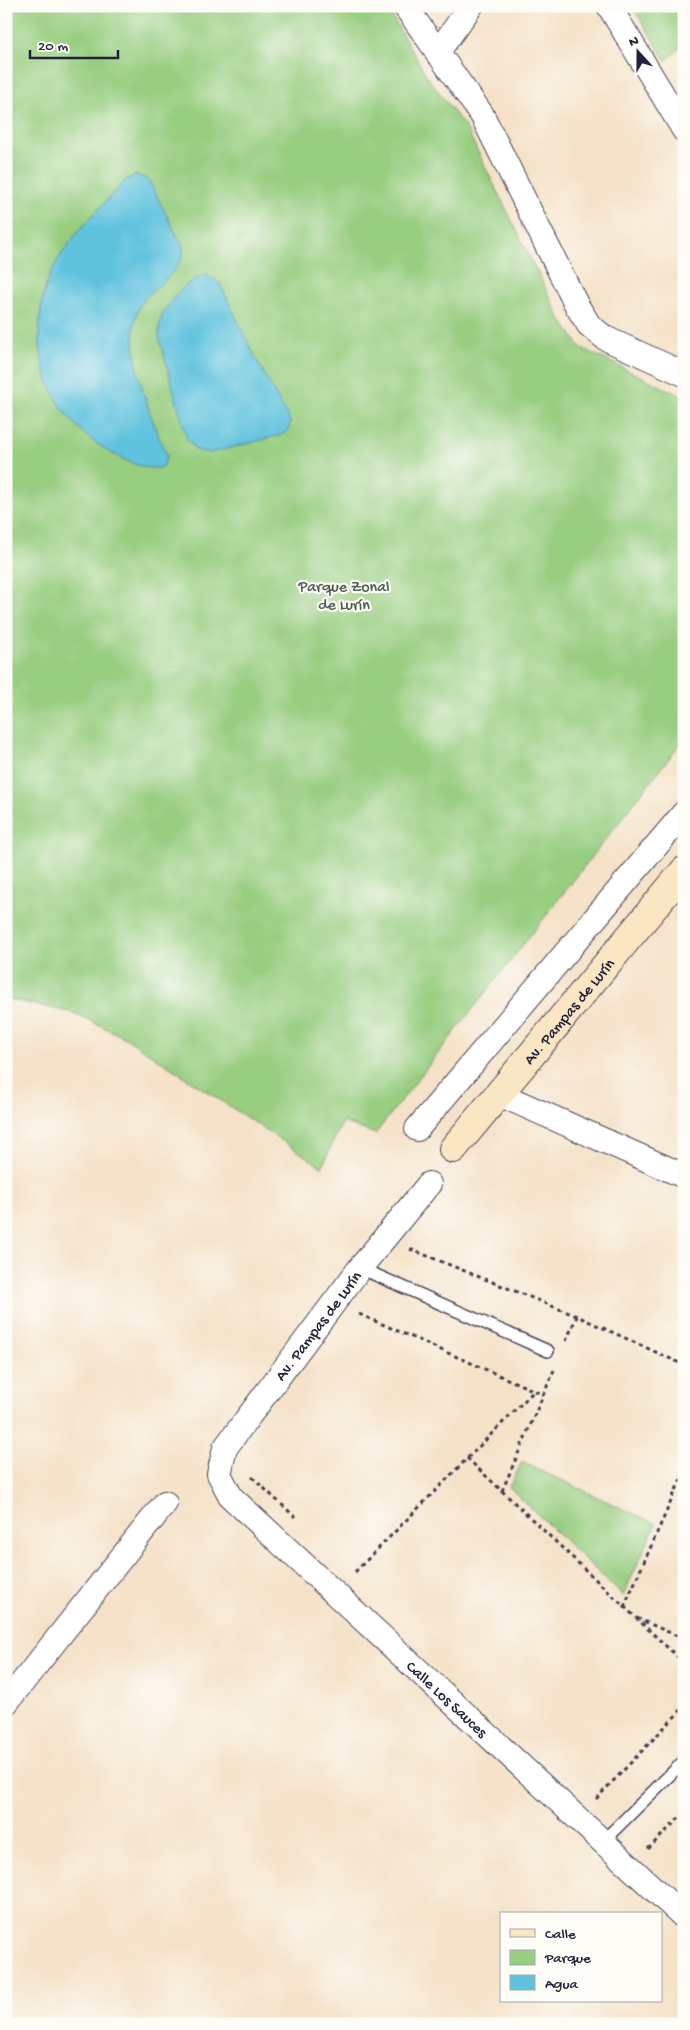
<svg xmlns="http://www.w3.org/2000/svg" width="690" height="2030" font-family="'Gochi Hand',sans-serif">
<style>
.green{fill:#97ce80;stroke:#5c785e}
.water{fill:#60c3de;stroke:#41728c}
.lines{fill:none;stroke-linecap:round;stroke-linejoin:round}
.lane-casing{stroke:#423f50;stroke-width:14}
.street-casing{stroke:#423f50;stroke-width:26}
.secondary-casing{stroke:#423f50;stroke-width:30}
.path{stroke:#423f50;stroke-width:3;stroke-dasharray:4 4;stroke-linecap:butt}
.lane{stroke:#fff;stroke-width:11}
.street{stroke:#fff;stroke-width:24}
.secondary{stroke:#fbe6c4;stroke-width:28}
.labels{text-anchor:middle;stroke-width:4.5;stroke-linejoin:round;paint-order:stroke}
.park-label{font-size:16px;fill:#4b5e53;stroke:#fdfcf7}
.street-label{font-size:16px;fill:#22223b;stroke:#fdfcf7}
</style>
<rect width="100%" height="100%" fill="#fdfcf7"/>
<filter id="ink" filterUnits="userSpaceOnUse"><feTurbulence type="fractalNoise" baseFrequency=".02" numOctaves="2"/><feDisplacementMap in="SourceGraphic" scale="10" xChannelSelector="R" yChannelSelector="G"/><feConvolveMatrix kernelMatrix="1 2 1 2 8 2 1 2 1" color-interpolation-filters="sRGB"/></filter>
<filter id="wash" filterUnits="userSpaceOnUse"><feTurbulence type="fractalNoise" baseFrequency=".0096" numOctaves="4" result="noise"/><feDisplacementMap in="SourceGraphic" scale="20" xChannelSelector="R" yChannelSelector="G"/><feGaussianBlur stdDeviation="1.12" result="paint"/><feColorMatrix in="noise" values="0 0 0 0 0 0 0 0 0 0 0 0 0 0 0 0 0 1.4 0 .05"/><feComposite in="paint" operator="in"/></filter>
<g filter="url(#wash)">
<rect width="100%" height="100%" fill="#f5e2c8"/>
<g class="green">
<polygon points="6,6 386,6 428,78 466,128 560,318 581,348 684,397 684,739 375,1134 342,1122 322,1167 124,1037 74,1013 12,1000 6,996"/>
<polygon points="632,6 684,6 684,44 666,61"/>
<polygon points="522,1462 656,1524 623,1596 509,1487"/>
</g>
<g class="water">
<path d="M136,175L143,177L149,181L183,247C185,272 153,285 141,304C119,337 152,423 167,456L163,466C152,472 134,464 123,459C57,428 27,364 44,293C53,251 98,211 126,180Z"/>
<path d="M205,275L216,280L220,284L256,359L290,421C290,428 288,431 281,435L210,453L196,450L187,439L159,337C159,329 159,322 163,314C168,301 191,277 205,275Z"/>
</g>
</g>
<g filter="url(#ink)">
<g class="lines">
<defs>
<g id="lane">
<polyline points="360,1268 548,1351"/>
<polyline points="603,1841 684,1761"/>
</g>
<g id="street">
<polyline points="405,6 482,115 577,306 589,325 605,338 684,374"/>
<polyline points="609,6 684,130"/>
<polyline points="437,53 471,6"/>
<polyline points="499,1094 684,1176"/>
<polyline points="417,1129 684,813"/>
<path id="s1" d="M429,1184L360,1268L225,1448L219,1474L231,1497L684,1917"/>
<polyline points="6,1703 165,1503"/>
</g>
<g id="secondary">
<path id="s2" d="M453,1149L684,871"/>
</g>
</defs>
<use href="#lane" class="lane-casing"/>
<use href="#street" class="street-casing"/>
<use href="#secondary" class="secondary-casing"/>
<g class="path">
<polyline points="410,1249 577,1316 684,1365"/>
<polyline points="359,1314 544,1395"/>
<polyline points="566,1341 577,1316"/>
<polyline points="467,1458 684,1663"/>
<polyline points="252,1477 295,1517"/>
<polyline points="502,1491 554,1370"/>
<polyline points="355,1572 534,1391"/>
<polyline points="624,1607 684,1472"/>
<polyline points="637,1618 684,1639"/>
<polyline points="596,1799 684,1707"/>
<polyline points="648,1849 684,1813"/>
</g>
<use href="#lane" class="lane"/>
<use href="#street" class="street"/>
<use href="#secondary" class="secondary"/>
</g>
</g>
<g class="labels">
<g class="park-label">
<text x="344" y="591">Parque Zonal<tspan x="344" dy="18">de Lurín</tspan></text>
</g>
<g class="street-label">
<text dy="6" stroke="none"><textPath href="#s2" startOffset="180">Av. Pampas de Lurín</textPath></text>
<text transform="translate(317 1325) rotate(-53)" y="6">Av. Pampas de Lurín</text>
<text dy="6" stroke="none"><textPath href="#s1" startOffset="682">Calle Los Sauces</textPath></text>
</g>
</g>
<rect width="690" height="2030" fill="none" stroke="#fdfcf7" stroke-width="25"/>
<rect x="500" y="1912" width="162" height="90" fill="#fdfcf7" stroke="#a5a5ac"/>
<rect x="510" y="1929" width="25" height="8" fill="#fbe6c4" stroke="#a5a5ac"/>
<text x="545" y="1938" font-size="15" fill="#22223b">Calle</text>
<rect x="510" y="1950" width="25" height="15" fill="#97ce80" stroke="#a5a5ac"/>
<text x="545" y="1962" font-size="15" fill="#22223b">Parque</text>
<rect x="510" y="1975" width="25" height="15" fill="#60c3de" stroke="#a5a5ac"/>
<text x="545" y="1988" font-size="15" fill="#22223b">Agua</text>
<g transform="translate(638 52) rotate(339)" stroke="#fdfcf7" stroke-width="4" paint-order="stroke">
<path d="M0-4L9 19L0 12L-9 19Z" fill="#22223b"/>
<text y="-8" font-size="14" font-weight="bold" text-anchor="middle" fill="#22223b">N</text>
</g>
<path d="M30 50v8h88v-8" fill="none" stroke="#22223b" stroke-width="2.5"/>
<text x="38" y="50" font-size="15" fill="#22223b" stroke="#fdfcf7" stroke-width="4" paint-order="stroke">20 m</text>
</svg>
